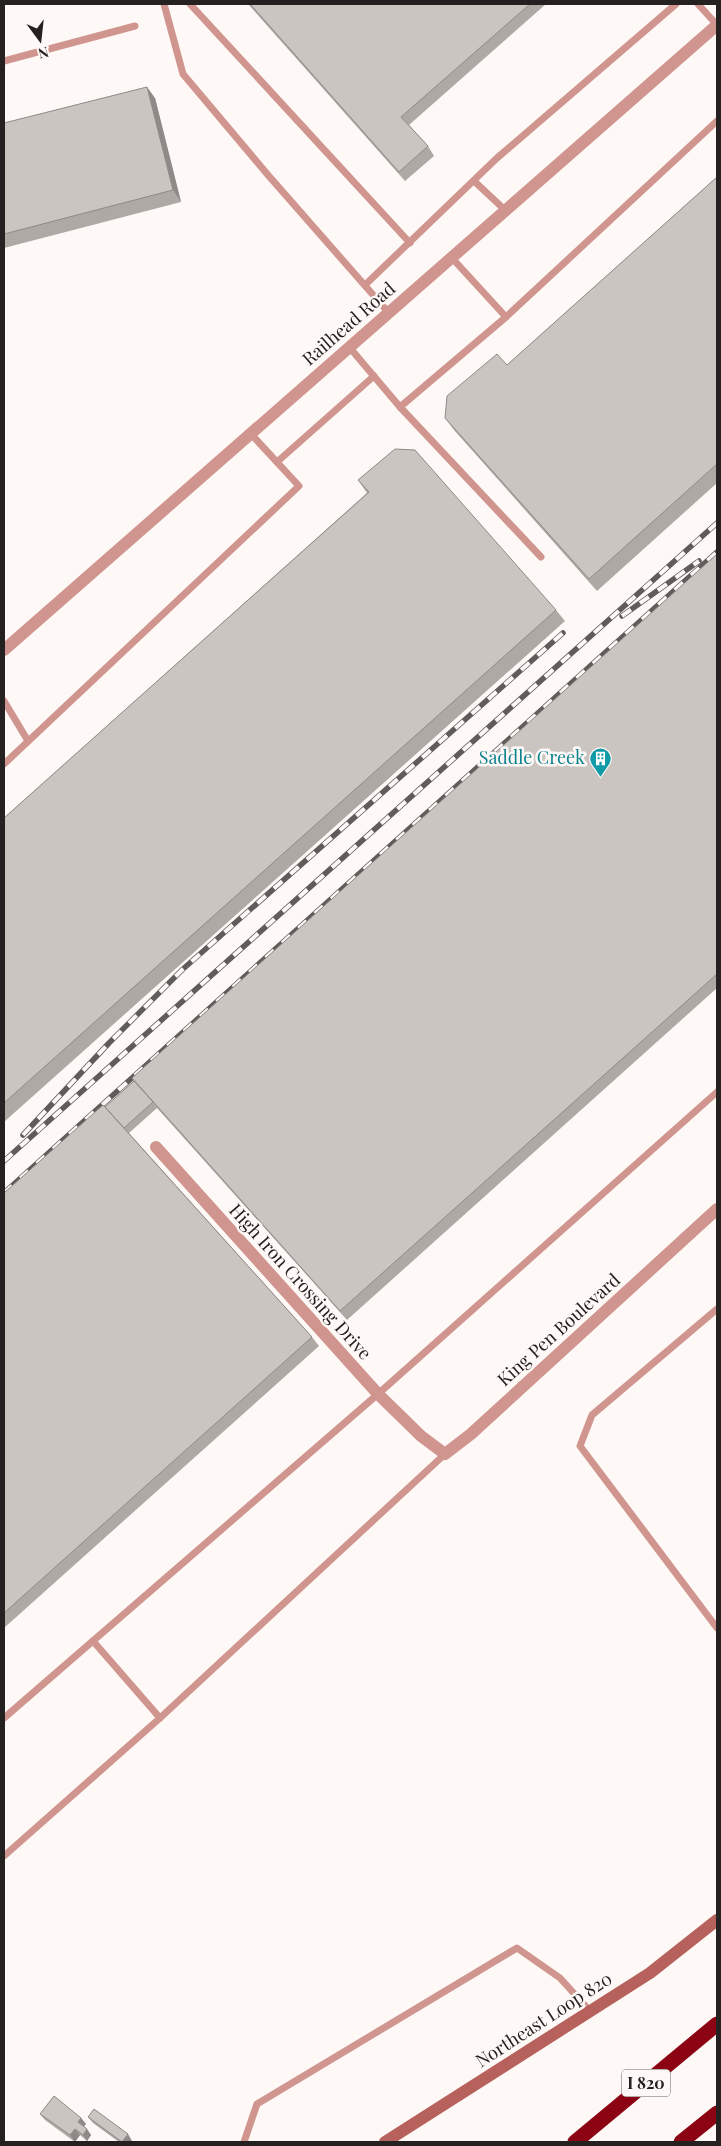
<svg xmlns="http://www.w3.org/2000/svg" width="721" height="2146" font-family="'Playfair Display',serif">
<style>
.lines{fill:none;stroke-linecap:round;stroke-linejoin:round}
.lane{stroke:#d0958f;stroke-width:7}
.street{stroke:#d0958f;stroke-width:12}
.secondary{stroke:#b6615b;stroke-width:12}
.highway{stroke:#8c0413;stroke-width:15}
.rail-casing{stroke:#5f5c5a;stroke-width:5.5}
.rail{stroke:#fef9f6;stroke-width:4;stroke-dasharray:11;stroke-linecap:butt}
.wall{fill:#afa9a6}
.shaded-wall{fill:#8e8a87}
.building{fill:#cbc5c1;stroke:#8e8a87}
.labels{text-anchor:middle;stroke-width:5;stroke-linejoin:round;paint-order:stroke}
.shield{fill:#fef9f6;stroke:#656260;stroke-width:1}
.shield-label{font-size:16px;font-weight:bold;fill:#242120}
.street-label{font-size:18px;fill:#242120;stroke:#fef9f6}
.culture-label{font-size:18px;fill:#0d838f;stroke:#fef9f6;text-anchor:end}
</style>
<rect width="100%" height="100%" fill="#fef9f6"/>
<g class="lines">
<g class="lane">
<polyline points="164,4 183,74 268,175 389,313"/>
<polyline points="190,4 410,243"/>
<polyline points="698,4 717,25"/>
<polyline points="4,61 135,26"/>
<polyline points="474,181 505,210"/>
<polyline points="452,258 506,317"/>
<polyline points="365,285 497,158 676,4"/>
<polyline points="350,348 400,407 541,557"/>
<polyline points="400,407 506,317 717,121"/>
<polyline points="277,462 374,376"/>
<polyline points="4,701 28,741"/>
<polyline points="4,764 299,486 251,434"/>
<polyline points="717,1309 592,1415 580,1446 717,1628"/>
<polyline points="93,1641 160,1718 445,1454"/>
<polyline points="4,1718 378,1394 717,1092"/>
<polyline points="4,1856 160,1718"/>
<polyline points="244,2142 257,2104 517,1948 560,1978 590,2011"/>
</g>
<g class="street">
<polyline points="4,650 717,25"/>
<polyline points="156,1147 378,1394 421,1436 445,1454 471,1434 717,1209"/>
</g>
<polyline class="secondary" points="385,2142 650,1973 717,1920"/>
<g class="highway">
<polyline points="575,2142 717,2024"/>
<polyline points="681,2142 717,2113"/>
</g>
<defs>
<g id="rail">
<polyline points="622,616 699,561"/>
<polyline points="23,1135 109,1043 183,969 563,633"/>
<polyline points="4,1161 717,523"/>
<polyline points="4,1193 717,552"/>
</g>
</defs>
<use href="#rail" class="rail-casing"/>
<use href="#rail" class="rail"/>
</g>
<g class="wall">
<polygon points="248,4 546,4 409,125 428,146 434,156 405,181"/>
<polygon points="155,98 181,202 4,248 4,123"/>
<polygon points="717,177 717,483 597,591 454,430 445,418 507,365"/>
<polygon points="358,480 556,610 565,621 4,1122 4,818 367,493"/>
<polygon points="717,554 717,988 347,1320 157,1108 129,1133 312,1337 319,1346 4,1628 4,1193 105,1107 134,1081 132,1078"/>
<polygon points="40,2114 81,2118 86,2124 84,2126 91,2135 87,2141 80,2135 75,2142 45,2120"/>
<polygon points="88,2117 132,2141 131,2142 119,2142 93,2123"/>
</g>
<g class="shaded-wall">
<polygon points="147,87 155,98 181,202 173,190"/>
<polygon points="81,2118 86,2124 82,2128 78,2122"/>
<polygon points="75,2129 80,2135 75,2142 70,2135"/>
<polygon points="87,2129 91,2135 87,2141 83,2135"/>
<polygon points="128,2134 132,2141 131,2142 122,2142"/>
</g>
<g class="building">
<polygon points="250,4 530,4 401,117 428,146 399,172"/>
<polygon points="147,87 173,190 4,234 4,123"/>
<polygon points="717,177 717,464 589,579 445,418 447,396 497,354 507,365"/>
<polygon points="395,449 415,450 556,610 4,1103 4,818 369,492 358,480"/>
<polygon points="717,554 717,974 340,1311 132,1078"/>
<polygon points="134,1081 153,1102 124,1128 105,1107"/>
<polygon points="103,1105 312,1337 4,1613 4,1193"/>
<polygon points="54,2096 81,2118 78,2122 87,2129 83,2135 75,2129 70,2135 40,2114"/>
<polygon points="94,2109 128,2134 122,2142 88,2117"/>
</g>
<defs>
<symbol id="building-pin" viewBox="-11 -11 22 30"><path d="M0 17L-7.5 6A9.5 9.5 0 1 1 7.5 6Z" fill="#0f9aa8" stroke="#fef9f6"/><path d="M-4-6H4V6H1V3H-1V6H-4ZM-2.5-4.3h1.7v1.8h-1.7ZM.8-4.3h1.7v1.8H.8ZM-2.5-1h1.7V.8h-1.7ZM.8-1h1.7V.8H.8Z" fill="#fff"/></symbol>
</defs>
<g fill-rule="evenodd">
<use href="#building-pin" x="588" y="746" width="25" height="34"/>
</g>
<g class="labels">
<rect class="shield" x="622" y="2069.5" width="48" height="27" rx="4"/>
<g class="shield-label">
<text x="646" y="2089">I 820</text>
</g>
<g class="street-label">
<text transform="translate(349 324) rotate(-41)" y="6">Railhead Road</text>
<text transform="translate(300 1282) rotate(48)" y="6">High Iron Crossing Drive</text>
<text transform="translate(559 1330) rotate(-42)" y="6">King Pen Boulevard</text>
<text transform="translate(544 2020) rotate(-33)" y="6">Northeast Loop 820</text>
</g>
<g class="culture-label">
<text x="585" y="764">Saddle Creek</text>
</g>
</g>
<rect width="721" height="2146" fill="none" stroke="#242120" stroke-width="10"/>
<g transform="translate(40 40) rotate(165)" stroke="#fef9f6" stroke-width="4" paint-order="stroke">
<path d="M0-4L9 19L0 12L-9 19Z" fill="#242120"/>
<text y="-8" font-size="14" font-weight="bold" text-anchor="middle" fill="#242120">N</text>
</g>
</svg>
